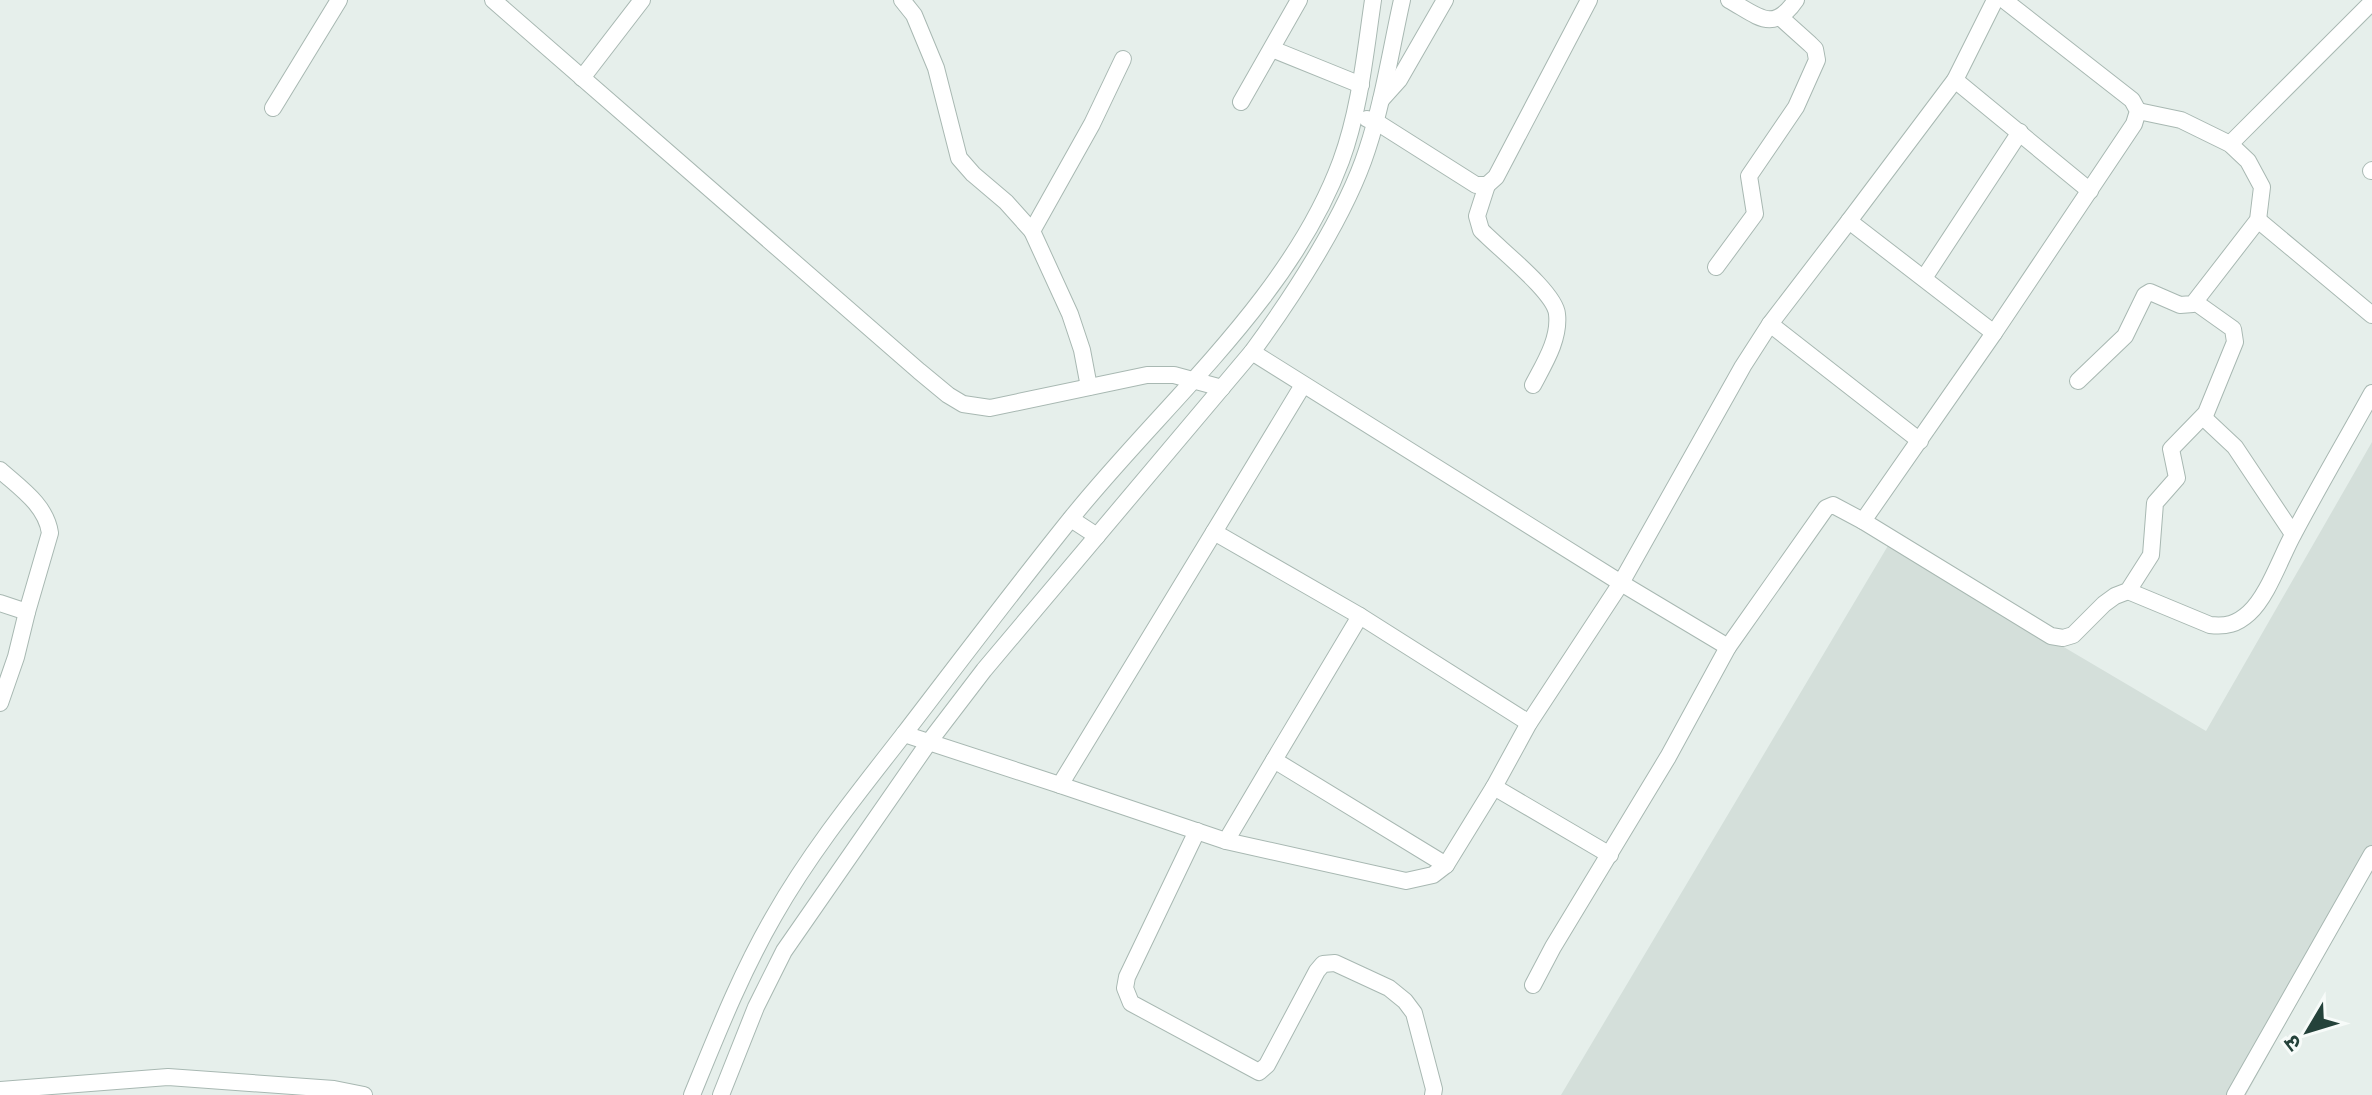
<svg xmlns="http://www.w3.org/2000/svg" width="2372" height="1095" font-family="'Varela Round','Noto Sans Devanagari',sans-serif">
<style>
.built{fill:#d4dfda}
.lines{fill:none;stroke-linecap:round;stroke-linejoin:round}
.minor-casing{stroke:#a8b8b2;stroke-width:18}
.minor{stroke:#fff;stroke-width:16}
</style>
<rect width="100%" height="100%" fill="#e6efeb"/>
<polygon class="built" points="2372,442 2372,868 2246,1095 1561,1095 1889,544 2206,731"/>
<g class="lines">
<defs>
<g id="minor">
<polyline points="493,0 919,371 948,395 963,404 990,408 1147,375 1174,375 1222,388"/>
<polyline points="902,0 914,15 936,68 959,158 973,174 1006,202 1032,231 1070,314 1082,350 1089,387"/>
<path d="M1729,0C1758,16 1773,34 1796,0"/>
<polyline points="1272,49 1361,85"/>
<polyline points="582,78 642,0"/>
<polyline points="1955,80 2090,191"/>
<polyline points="1381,100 1399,80 1445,0"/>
<polyline points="1241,102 1299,0"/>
<polyline points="273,108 339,0"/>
<polyline points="1367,119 1375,121 1476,185 1487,185 1496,177 1589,0"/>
<polyline points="2230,144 2372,2"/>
<polyline points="2371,171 2372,170"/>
<path d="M1487,185L1477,216L1481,230C1498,248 1555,292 1557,314C1560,339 1544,364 1533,385"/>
<polyline points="2258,220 2372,315"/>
<polyline points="1032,231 1092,124 1123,59"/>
<polyline points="1716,267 1755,214 1749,176 1796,107 1817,60 1815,49 1810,44 1781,18"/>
<polyline points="1924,278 2020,132"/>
<polyline points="1770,324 1920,441"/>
<polyline points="1994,333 2134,124 2138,111 2132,100 2004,0"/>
<polyline points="1252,352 1621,583 1743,366 1770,324 1849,221"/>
<polyline points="2078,381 2125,336 2145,295 2150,292 2180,305 2193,304 2258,220 2262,187 2248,161 2230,144 2181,120 2138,111"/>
<polyline points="1303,385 1214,532 1360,616 1529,723"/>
<polyline points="2203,417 2235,447 2293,534"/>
<path d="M0,470C20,488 46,505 50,533L27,612"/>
<polyline points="1071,519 1097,536"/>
<polyline points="1863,521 2051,636 2063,638 2073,635 2104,604 2115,596 2128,591 2151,555 2155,503 2177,478 2171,449 2206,413 2235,342 2233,329 2195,302"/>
<path d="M2128,591L2210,625C2226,627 2237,624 2249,613C2268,596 2281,556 2294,533C2319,486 2346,440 2372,393"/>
<polyline points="0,603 27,612 16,657 0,703"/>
<polyline points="1360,616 1274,760 1446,865 1494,787"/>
<polyline points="904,734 1060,785 1214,532"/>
<polyline points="1060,785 1226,841 1274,760"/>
<polyline points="1197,831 1127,977 1125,988 1131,1003 1259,1072 1267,1065 1317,971 1323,964 1335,963 1389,988 1405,1001 1414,1013 1434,1089 1433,1095"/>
<polyline points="1226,841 1406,881 1433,875 1446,865"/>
<polyline points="1610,855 1494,787 1529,723 1621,583 1728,647 1826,508 1833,505 1863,521 1994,333 1849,221 1955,80 1995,0"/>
<polyline points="1533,985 1553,947 1668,757 1728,647"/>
<polyline points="0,1090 168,1077 334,1089 364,1095"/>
<path d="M692,1095C717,1034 741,973 774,916C811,851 858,793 904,734C960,661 1015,588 1073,516C1163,404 1290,299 1341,161C1360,109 1365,54 1373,0"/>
<path d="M721,1095L756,1007L784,951L929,742L984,670L1252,352C1293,296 1346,215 1367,150C1383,102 1391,49 1402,0"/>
<polyline points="2235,1095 2372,854"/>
</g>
</defs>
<use href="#minor" class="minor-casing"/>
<use href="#minor" class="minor"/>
</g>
<g transform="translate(2308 1031) rotate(232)" stroke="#f7fbf9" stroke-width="6" paint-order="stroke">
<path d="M0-6L14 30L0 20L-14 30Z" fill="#24423a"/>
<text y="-12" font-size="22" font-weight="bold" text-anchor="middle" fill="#24423a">उ</text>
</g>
</svg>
